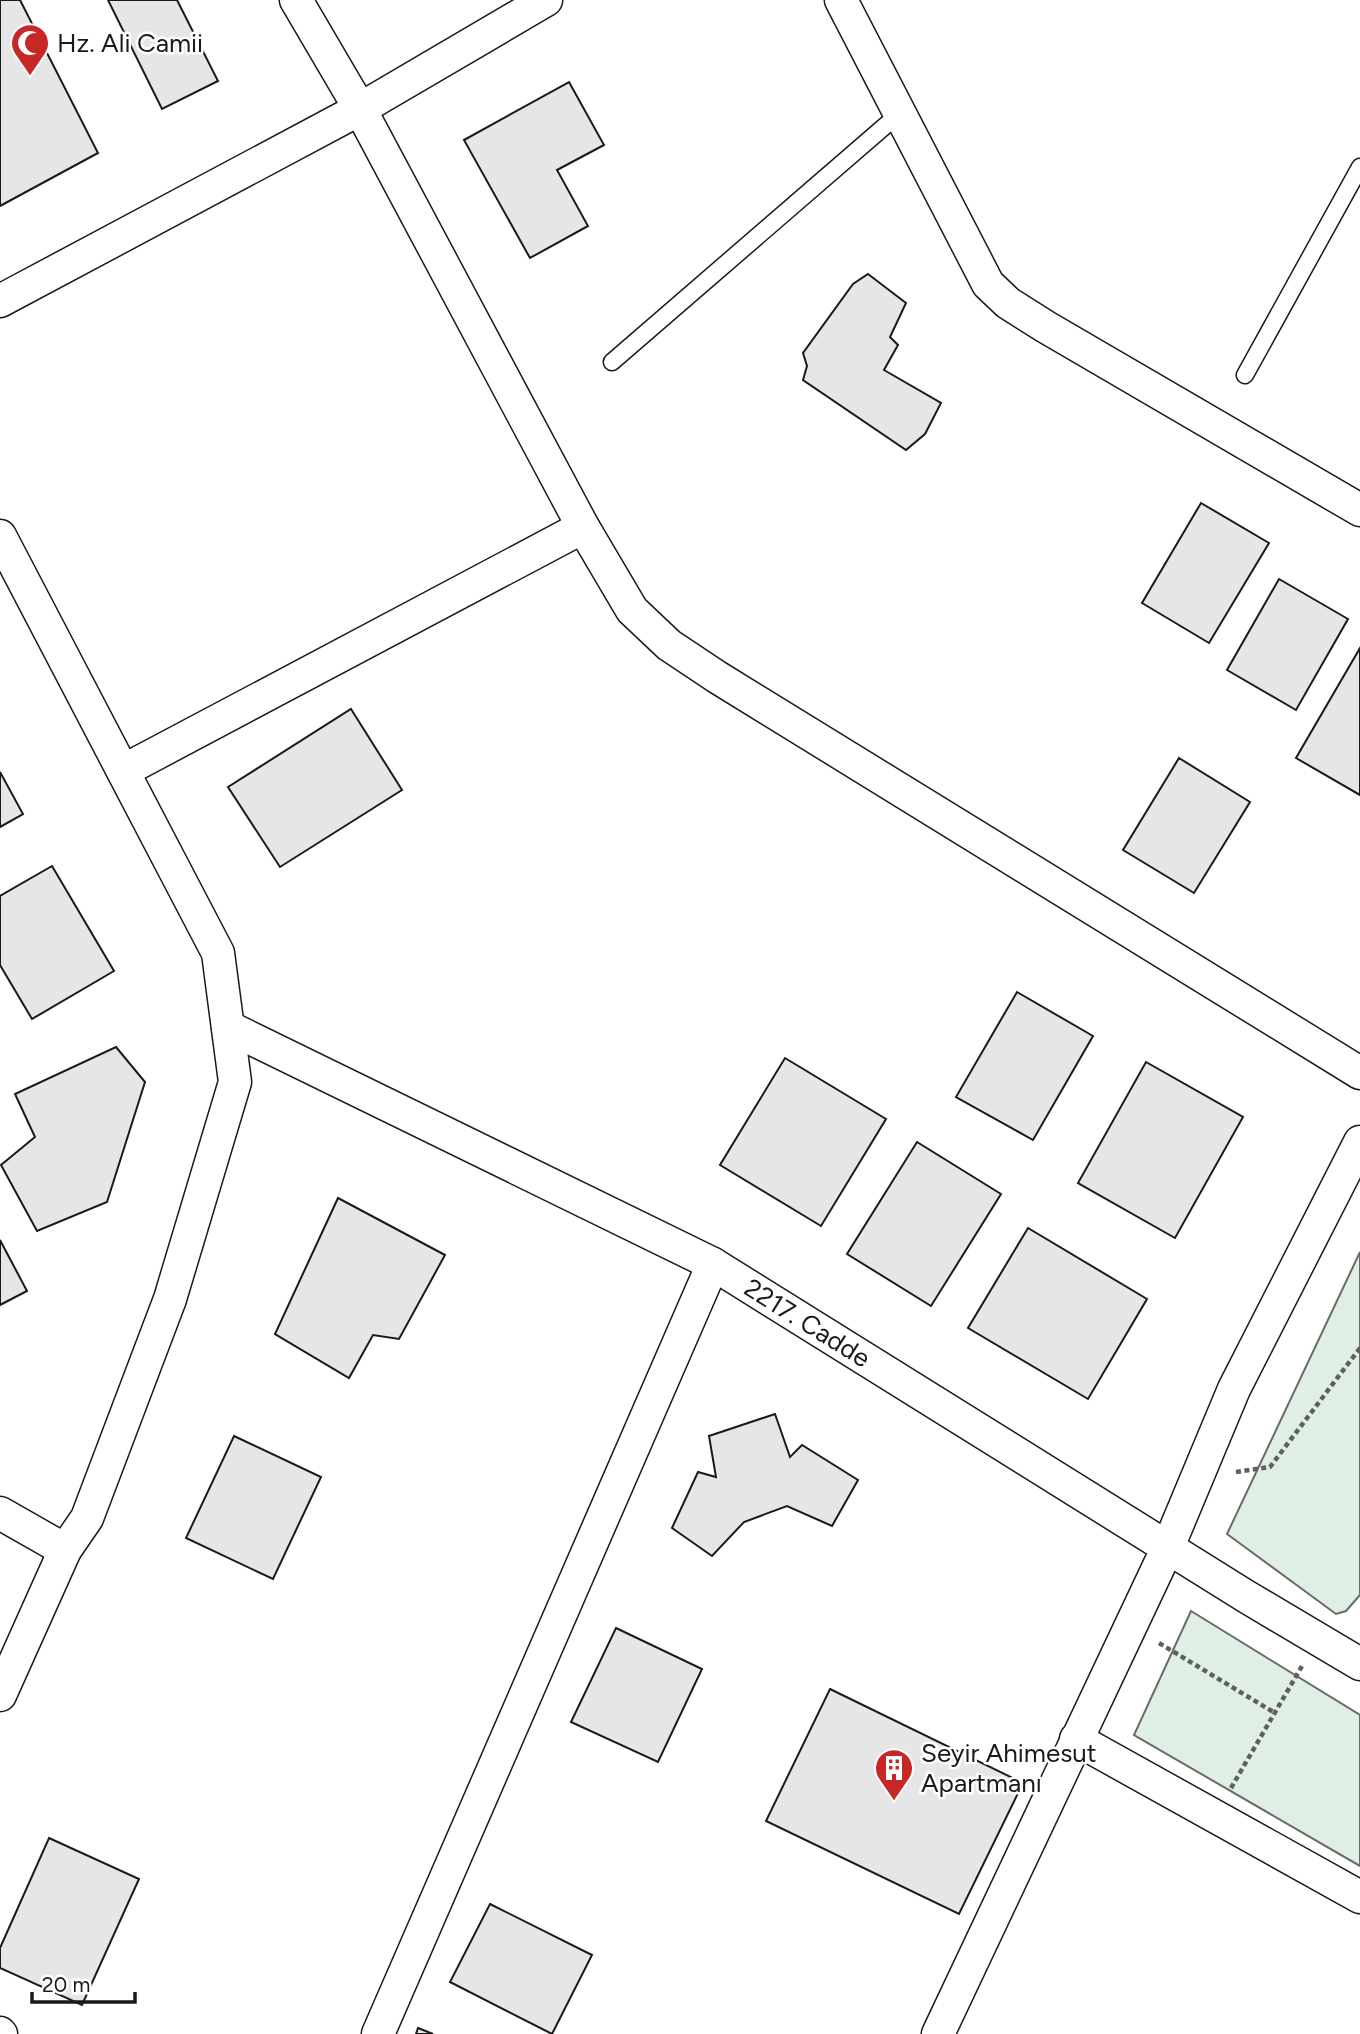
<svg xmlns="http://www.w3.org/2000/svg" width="1360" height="2034" font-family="Figtree,sans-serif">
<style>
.green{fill:#e0efe3;stroke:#6a6a6a;stroke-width:2}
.building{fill:#e6e6e6;stroke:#1a1a1a;stroke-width:2}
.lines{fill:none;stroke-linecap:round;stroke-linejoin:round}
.service-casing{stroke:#1a1a1a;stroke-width:19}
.minor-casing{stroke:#1a1a1a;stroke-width:35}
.path{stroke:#5f5f5f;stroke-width:4.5;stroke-dasharray:5 3.5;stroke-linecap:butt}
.service{stroke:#fff;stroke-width:16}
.minor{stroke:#fff;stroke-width:32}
.labels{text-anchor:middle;stroke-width:5;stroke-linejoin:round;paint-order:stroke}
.poi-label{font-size:26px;fill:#1a1a1a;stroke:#fff;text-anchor:start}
.street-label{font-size:26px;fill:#1a1a1a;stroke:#fff}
</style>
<rect width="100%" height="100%" fill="#fff"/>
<g class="green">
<polygon points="1360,1252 1360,1595 1346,1611 1336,1614 1227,1534"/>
<polygon points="1191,1611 1360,1715 1360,1866 1134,1735"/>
</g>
<g class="building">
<polygon points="0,0 20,0 98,153 0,206"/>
<polygon points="108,0 177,0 218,81 162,109"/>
<polygon points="569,82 604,145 557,170 588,226 530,258 464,140"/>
<polygon points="868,274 906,303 890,337 898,345 884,370 941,403 925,434 906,450 803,380 807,366 803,353 853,284"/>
<polygon points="1201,503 1269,543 1209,643 1142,603"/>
<polygon points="1279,579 1348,619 1296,710 1227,670"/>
<polygon points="1360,648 1360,795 1296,758"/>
<polygon points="351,709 402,790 280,867 228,787"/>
<polygon points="1179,758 1250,802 1194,893 1123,850"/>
<polygon points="0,772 23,814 0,827"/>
<polygon points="52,866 114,971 32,1019 0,965 0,896"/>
<polygon points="1017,992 1093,1036 1033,1140 956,1097"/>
<polygon points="116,1047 145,1082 107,1202 37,1231 1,1165 35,1137 15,1094"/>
<polygon points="785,1058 886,1119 821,1226 720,1165"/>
<polygon points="1146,1062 1243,1117 1175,1238 1078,1183"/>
<polygon points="917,1142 1001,1194 931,1306 847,1254"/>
<polygon points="338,1198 445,1255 399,1339 373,1335 349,1378 275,1334"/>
<polygon points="1028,1228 1147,1299 1088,1399 968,1328"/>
<polygon points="0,1240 27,1291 0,1305"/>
<polygon points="775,1414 790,1457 802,1445 858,1480 832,1526 787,1506 744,1522 712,1556 672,1528 698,1472 716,1477 709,1436"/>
<polygon points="234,1436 321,1477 273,1579 186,1538"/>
<polygon points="616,1628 702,1669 658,1762 571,1722"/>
<polygon points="830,1689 1023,1783 959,1914 766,1821"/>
<polygon points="49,1838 139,1879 82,2005 0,1968 0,1948"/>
<polygon points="490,1904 592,1955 552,2034 450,1982"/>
<polygon points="418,2028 433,2034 416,2034"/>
</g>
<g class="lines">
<defs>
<g id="service">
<polyline points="612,362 900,113"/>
<polyline points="1245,375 1360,167"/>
</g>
<g id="minor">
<polyline points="296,0 360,109 583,527 632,610 669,645 717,677 1360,1073"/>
<polyline points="841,0 988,284 1008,303 1046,327 1360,510"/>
<polyline points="0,301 360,109 546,0"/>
<polyline points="0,536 218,953 235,1082 170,1299 87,1518 65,1550 0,1695"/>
<polyline points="123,771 583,527"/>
<path id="s1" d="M228,1027L713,1264L1247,1597L1360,1664"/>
<polyline points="0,1513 65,1550"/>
<polyline points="1076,1739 1360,1897"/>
<polyline points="0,2033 1,2034"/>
<polyline points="378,2034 713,1264"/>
<polyline points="938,2034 1168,1547 1234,1389 1360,1142"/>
</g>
</defs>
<use href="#service" class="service-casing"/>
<use href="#minor" class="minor-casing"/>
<g class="path">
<polyline points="1236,1472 1270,1467 1360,1348"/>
<polyline points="1159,1643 1275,1713"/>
<polyline points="1231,1788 1302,1666"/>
</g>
<use href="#service" class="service"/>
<use href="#minor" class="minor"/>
</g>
<defs>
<symbol id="mosque-pin" viewBox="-11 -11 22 30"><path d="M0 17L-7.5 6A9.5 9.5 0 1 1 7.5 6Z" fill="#c62828" stroke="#fff"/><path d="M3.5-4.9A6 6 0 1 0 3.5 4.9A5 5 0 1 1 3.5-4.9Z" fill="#fff"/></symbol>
<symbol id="building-pin" viewBox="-11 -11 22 30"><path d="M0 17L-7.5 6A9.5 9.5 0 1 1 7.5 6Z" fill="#c62828" stroke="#fff"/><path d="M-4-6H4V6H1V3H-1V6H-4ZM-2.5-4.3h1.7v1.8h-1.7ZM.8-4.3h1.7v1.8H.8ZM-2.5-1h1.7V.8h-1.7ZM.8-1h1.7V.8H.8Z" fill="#fff"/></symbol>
</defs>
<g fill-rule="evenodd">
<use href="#mosque-pin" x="8" y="21" width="44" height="60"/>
<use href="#building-pin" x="872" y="1746" width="44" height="60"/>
</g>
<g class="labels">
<g class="poi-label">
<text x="57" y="52">Hz. Ali Camii</text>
<text x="921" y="1762">Seyir Ahimesut<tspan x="921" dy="30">Apartmanı</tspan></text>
</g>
<g class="street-label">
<text dy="9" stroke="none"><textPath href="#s1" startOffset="651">2217. Cadde</textPath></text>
</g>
</g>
<path d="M32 1992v10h103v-10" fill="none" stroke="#1a1a1a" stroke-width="3.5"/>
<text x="42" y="1992" font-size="21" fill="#1a1a1a" stroke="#ffffff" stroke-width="5" paint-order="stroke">20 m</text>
</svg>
